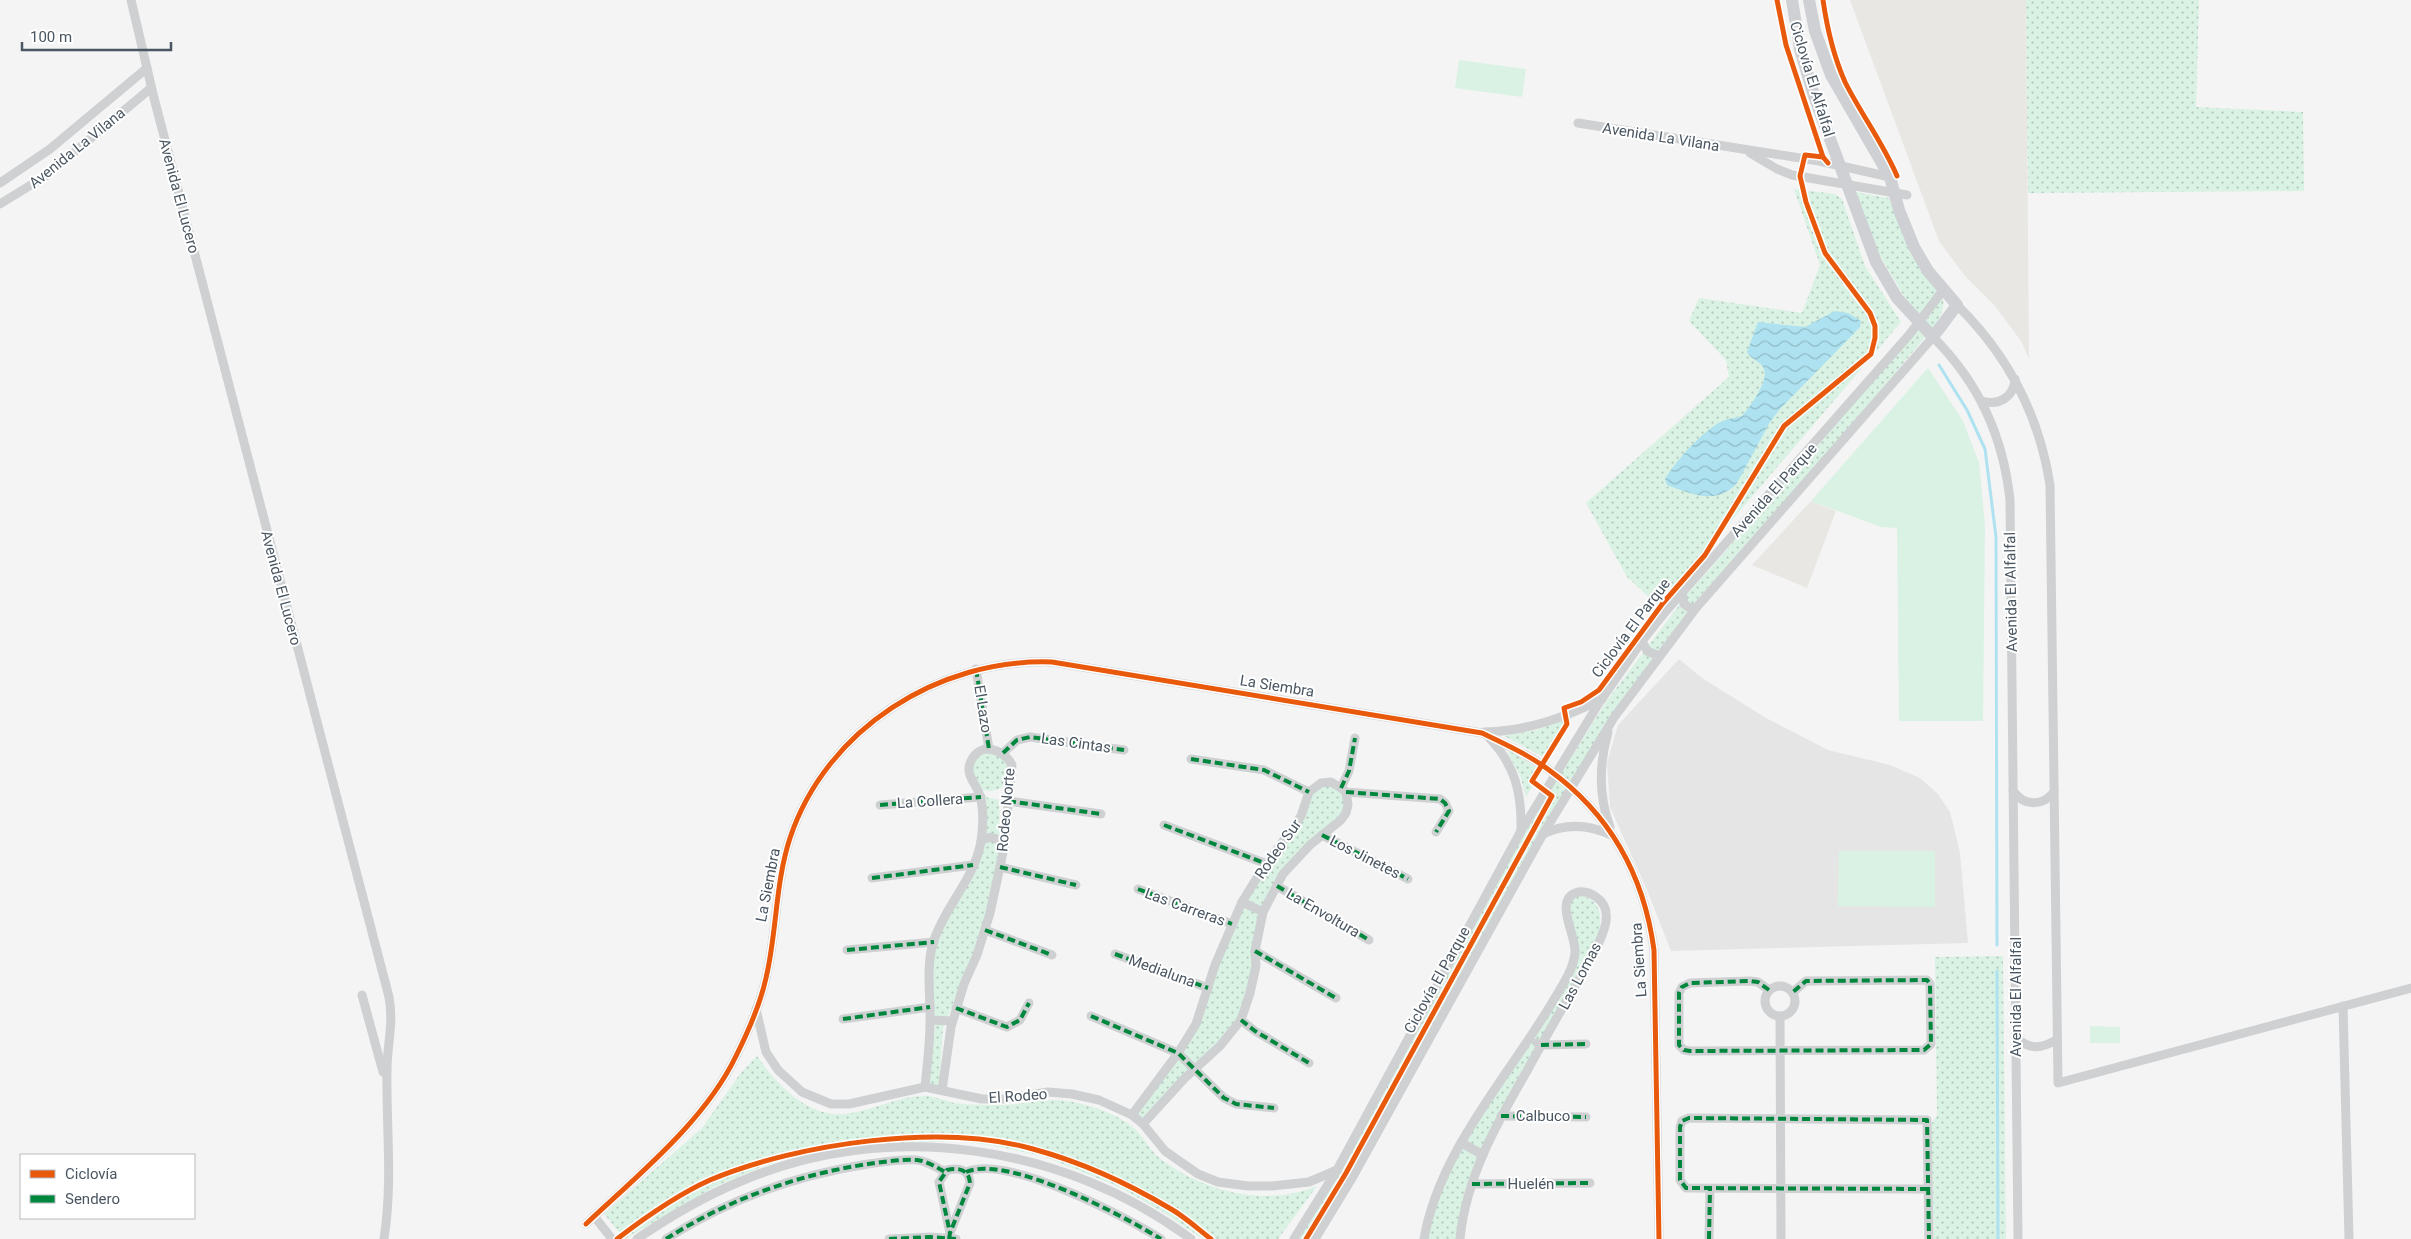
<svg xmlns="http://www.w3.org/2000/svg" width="2411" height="1239" font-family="Roboto,sans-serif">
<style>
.commercial{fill:#e8e7e3}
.education{fill:#e6e5e6}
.grass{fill:url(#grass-dots)}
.garden{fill:#d9f2e3}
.water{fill:url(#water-waves)}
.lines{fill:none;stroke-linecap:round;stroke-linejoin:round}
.stream{stroke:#aee2f0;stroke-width:3}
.street{stroke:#ced0d2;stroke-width:9}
.secondary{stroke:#ced0d4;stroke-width:12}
.quiet{stroke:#00873e;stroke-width:4;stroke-dasharray:8 4;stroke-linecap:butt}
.cycleway-casing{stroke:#fff;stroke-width:8}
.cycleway{stroke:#e8590c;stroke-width:5}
.labels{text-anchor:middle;stroke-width:4;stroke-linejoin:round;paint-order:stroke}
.street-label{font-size:15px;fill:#4a5661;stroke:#fff}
</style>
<defs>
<pattern id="grass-dots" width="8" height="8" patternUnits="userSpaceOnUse" patternTransform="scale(1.25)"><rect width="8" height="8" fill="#d9f2e3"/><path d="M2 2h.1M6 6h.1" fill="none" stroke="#b2c7bb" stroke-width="1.8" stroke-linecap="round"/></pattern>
<pattern id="water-waves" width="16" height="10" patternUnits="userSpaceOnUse" patternTransform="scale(1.25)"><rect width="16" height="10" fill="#aee2f0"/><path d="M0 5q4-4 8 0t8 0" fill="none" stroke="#90bac6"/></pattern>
</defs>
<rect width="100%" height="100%" fill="#f4f4f4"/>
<g class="commercial">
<polygon points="1850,0 2026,0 2029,359 2021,341 1995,306 1965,276 1939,241"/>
<polygon points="1811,501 1836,511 1807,588 1752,565"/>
</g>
<polygon class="education" points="1679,659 1702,678 1766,718 1828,750 1890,765 1920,778 1938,794 1950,812 1960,853 1968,943 1671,951 1647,890 1610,807 1607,763 1618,725"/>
<g class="grass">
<polygon points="2026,0 2199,0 2196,107 2303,112 2304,191 2028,193"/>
<polygon points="1794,189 1835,194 1842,199 1865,266 1901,322 1674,588 1660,607 1627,577 1586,503 1729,377 1726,360 1689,321 1699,298 1802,313 1820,265"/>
<path d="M1856,192L1889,198L1910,253L1943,299C1945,311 1939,319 1932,329L1827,454L1694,603L1618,705L1569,784L1348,1179L1311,1239H1298L1522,836L1606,702L1686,596L1816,448L1916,327L1908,303L1879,254Z"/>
<polygon points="1568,718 1571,720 1547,759 1504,736 1537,730"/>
<polygon points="1509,752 1513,752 1542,771 1526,797 1520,775 1508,754"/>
<circle cx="990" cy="772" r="19"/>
<polygon points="1330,785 1343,794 1345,804 1339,818 1308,843 1260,911 1253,966 1239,1019 1232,1029 1143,1120 1135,1114 1174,1066 1245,903 1311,794 1322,786"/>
<polygon points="985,797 999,800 1000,843 996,866 986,912 973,953 943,1028 939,1086 929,1084 936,1019 933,1007 933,963 937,943 944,924 962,895 986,818"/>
<path d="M1579,894C1611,904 1600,931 1591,954L1493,1124L1457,1239H1426L1434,1205L1464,1144L1574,964L1568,904Z"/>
<polygon points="2003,956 2006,1239 1934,1239 1931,1124 1937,1116 1935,957"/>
<path d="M757,1056C778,1086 810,1121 852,1113C876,1109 900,1096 925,1096C935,1096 945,1101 955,1103C970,1105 985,1105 1000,1105C1023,1105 1044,1097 1067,1101C1089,1104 1121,1115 1136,1130C1145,1139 1151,1152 1161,1159C1205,1193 1266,1207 1317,1186L1278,1239H1203L1163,1212L1119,1187L1043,1156L995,1146L960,1141L860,1144L791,1158L764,1166L716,1186L625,1239L604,1214L702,1128L740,1074Z"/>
</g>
<g class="garden">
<polygon points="1459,60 1526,69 1522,97 1455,88"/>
<polygon points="1928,368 1963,421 1979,463 1985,525 1983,721 1899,721 1897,528 1881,527 1811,501"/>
<polygon points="1839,851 1935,851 1935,907 1838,906"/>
<polygon points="2090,1026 2120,1027 2120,1043 2090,1043"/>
</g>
<path class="water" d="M1835,311L1848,313L1861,321L1860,327L1780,409L1770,422L1737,483C1716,506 1692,494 1667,485L1665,479C1675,462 1705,428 1723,421C1729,418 1736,418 1742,416C1750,407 1769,381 1764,369C1761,361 1751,360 1747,352L1758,322L1805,327Z"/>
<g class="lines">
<g class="stream">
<polyline points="1939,365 1967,410 1985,449 1996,537 1997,945"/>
<polyline points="1997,971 1998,1239"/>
</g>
<g class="street">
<path d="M131,0L154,98L389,997C394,1023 387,1045 387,1070C386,1129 393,1179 384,1239"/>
<polyline points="1578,123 1819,161 1890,177"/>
<polyline points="1750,153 1777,169 1792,175 1907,195"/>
<polyline points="0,183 50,149 147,68"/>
<polyline points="0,204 47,175 151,88"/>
<path d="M1957,305C2008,355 2039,414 2050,485L2058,1083L2411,988"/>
<path d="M1982,401C1999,406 2014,397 2015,379"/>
<polyline points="1682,592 1684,604 1690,608 1696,608"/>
<polyline points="1642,641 1647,651 1659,656"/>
<polyline points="976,669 989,749"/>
<path d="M1484,732C1527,731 1564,718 1602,699"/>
<path d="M1608,732C1599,764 1598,795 1610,827"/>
<path d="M1490,739C1515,765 1522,794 1521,830"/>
<polyline points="1003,753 1017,740 1030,737 1124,750"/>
<polyline points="1191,759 1264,770 1309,792"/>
<polyline points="1341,788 1349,771 1355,738"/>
<path d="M2013,791C2024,806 2042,807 2054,792"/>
<polyline points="1346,792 1440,799 1445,803 1449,811 1436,832"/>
<polyline points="1008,801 1101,814"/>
<polyline points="880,805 981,797"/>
<polyline points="1164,825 1267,864"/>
<path d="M1543,834C1566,823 1588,824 1611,835"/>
<polyline points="1322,835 1408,879"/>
<path d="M981,841C990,835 999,837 1004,847"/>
<polyline points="1000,867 1076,885"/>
<polyline points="872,878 973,865"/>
<polyline points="1277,886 1369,940"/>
<polyline points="1138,889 1232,924"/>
<polyline points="1242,902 1263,912"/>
<polyline points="985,930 1052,955"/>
<polyline points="847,950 934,942"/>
<polyline points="1255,951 1336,998"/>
<polyline points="1115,954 1208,988"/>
<circle cx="1780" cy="1001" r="15"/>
<polyline points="1769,990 1758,982 1750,981 1690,983 1682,987 1679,993 1679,1045 1684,1050 1690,1051 1924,1050 1931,1044 1930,984 1927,980 1806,981 1793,992"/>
<polyline points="362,995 383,1072"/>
<polyline points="2343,1006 2349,1239"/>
<polyline points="956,1008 1007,1027 1020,1020 1029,1003"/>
<polyline points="756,1009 766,1052 778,1070 802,1092 831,1104 849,1104 925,1087 982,1099 1004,1099 1048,1092 1072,1094 1099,1100 1132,1115 1143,1124 1165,1151 1198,1174 1218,1182 1248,1186 1272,1186 1309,1182 1337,1170"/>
<polyline points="1091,1016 1178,1053 1224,1098 1236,1104 1274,1108"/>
<polyline points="1780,1017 1781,1239"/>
<polyline points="843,1019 930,1007"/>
<polyline points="931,1020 952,1021"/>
<polyline points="1241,1020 1255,1031 1309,1063"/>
<path d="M2016,1037C2029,1050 2041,1049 2056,1040"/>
<polyline points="1537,1043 1541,1045 1586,1044"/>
<path d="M925,1087C927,1066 930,1044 930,1023C931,995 925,967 934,940C946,905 975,878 981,841C983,827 984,810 980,796C977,784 964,775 971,761C980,741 1004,749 1012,765L1004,847L998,876L990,913L977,955L964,984L951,1027L942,1090"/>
<polyline points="1132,1115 1178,1053 1196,1024 1215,965 1242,902 1258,876 1301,816 1309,792 1321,783 1331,782 1341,788 1346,792 1348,805 1346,813 1341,820 1310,845 1283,874 1263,912 1255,951 1256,966 1250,993 1241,1020 1220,1046 1184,1079 1143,1124"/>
<polyline points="1501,1116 1586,1117"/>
<polyline points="1462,1143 1483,1155"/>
<path d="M966,1172C1007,1154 1124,1216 1161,1239"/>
<polyline points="1472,1184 1590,1183"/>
<polyline points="1928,1189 1686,1188 1680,1180 1680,1127 1682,1121 1689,1118 1927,1120 1929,1239"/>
<polyline points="594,1216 612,1239"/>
<path d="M586,1224C638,1175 705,1121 736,1056C748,1032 760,1005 766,978C777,932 775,884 790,838C826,729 939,658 1052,662L1482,733C1505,744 1529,755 1549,770C1610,814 1644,876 1654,950L1659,1239"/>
<path d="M637,1239C669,1217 703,1197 739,1182C887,1118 1063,1144 1191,1239"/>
<path d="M666,1239C727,1200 796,1175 868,1164C883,1162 901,1159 917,1160C927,1161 936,1167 945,1172"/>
<polyline points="889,1239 930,1237 956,1239"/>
<path d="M949,1239L950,1233L970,1183C969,1170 960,1167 947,1170L939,1182L950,1233"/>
<polyline points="1294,1239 1337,1170 1521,831 1599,703 1642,641 1666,611 1909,335 1944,289"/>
<path d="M1315,1239L1351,1180L1543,834L1615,716L1696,608L1933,337C1979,383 2003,436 2010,500L2018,1239"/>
<path d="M1424,1239C1439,1151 1509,1076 1553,1001C1562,986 1573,970 1575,953C1577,936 1552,899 1578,892C1584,891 1591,893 1596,897C1617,911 1601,938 1593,955C1571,994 1548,1032 1527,1071C1497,1123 1466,1177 1460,1239"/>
<polyline points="1709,1239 1710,1189"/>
</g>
<polyline class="secondary" points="1792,0 1800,49 1814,96 1876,262 1897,298 1933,337 1957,305 1928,271 1914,247 1899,210 1890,177 1831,75 1815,31 1809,0"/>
<g class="quiet">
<polyline points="976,669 989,749"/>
<polyline points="1003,753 1017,740 1030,737 1124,750"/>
<polyline points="1191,759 1264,770 1309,792"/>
<polyline points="1341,788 1349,771 1355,738"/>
<polyline points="1346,792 1440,799 1445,803 1449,811 1436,832"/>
<polyline points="1008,801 1101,814"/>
<polyline points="880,805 981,797"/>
<polyline points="1164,825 1267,864"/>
<polyline points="1322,835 1408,879"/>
<polyline points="1000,867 1076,885"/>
<polyline points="872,878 973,865"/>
<polyline points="1277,886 1369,940"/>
<polyline points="1138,889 1232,924"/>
<polyline points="985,930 1052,955"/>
<polyline points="847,950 934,942"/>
<polyline points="1255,951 1336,998"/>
<polyline points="1115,954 1208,988"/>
<polyline points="1769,990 1758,982 1750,981 1690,983 1682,987 1679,993 1679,1045 1684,1050 1690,1051 1924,1050 1931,1044 1930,984 1927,980 1806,981 1793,992"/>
<polyline points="956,1008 1007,1027 1020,1020 1029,1003"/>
<polyline points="1091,1016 1178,1053 1224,1098 1236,1104 1274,1108"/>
<polyline points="843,1019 930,1007"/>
<polyline points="1241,1020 1255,1031 1309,1063"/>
<polyline points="1541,1045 1586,1044"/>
<polyline points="1501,1116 1586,1117"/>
<path d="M966,1172C1007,1154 1124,1216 1161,1239"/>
<polyline points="1472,1184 1590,1183"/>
<polyline points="1928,1189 1686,1188 1680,1180 1680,1127 1682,1121 1689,1118 1927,1120 1929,1239"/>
<path d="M666,1239C727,1200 796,1175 868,1164C883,1162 901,1159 917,1160C927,1161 936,1167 945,1172"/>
<polyline points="889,1239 930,1237 956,1239"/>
<path d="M949,1239L950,1233L970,1183C969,1170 960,1167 947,1170L939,1182L950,1233"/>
<polyline points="1709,1239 1710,1189"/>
</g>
<defs>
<g id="cycleway">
<polyline points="1777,0 1786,45 1823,157 1828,163"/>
<path d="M1823,0C1827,28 1833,55 1845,82C1861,114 1883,143 1897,176"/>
<path d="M586,1224C638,1175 705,1121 736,1056C748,1032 760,1005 766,978C777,932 775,884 790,838C826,729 939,658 1052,662L1482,733C1505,744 1529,755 1549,770C1610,814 1644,876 1654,950L1659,1239"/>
<path d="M617,1239C643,1219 681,1193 710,1180C798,1143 941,1123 1033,1149C1081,1162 1129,1184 1171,1209C1185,1217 1198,1229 1211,1239"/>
<polyline points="1306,1239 1346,1173 1552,796 1532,781 1567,724 1564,708 1581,702 1599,690 1663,603 1705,555 1784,426 1871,354 1875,338 1875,326 1870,313 1825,253 1806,202 1800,176 1805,155 1823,157"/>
</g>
</defs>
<use href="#cycleway" class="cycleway-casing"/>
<use href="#cycleway" class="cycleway"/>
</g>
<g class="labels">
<g class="street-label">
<text transform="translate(1812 79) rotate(73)" y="5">Ciclovía El Alfalfal</text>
<text transform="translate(1661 137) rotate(9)" y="5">Avenida La Vilana</text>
<text transform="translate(77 148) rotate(-39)" y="5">Avenida La Vilana</text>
<text transform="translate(179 196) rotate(75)" y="5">Avenida El Lucero</text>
<text transform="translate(1774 490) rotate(-48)" y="5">Avenida El Parque</text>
<text transform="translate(281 588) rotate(75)" y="5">Avenida El Lucero</text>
<text transform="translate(2011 592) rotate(-91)" y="5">Avenida El Alfalfal</text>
<text transform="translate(1631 628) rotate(-53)" y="5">Ciclovía El Parque</text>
<text transform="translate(1277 686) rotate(9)" y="5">La Siembra</text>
<text transform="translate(983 709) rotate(81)" y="5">El Lazo</text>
<text transform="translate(1076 743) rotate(8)" y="5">Las Cintas</text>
<text transform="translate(930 801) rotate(-4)" y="5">La Collera</text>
<text transform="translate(1006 810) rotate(-85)" y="5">Rodeo Norte</text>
<text transform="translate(1278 849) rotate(-55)" y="5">Rodeo Sur</text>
<text transform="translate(1365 857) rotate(27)" y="5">Los Jinetes</text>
<text transform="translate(768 885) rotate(-79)" y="5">La Siembra</text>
<text transform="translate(1185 907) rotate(20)" y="5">Las Carreras</text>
<text transform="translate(1323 913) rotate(30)" y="5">La Envoltura</text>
<text transform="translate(1639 960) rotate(-94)" y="5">La Siembra</text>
<text transform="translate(1162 971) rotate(20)" y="5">Medialuna</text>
<text transform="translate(1580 976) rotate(-62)" y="5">Las Lomas</text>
<text transform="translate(1437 980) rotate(-61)" y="5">Ciclovía El Parque</text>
<text transform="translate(2016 997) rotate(-90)" y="5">Avenida El Alfalfal</text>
<text transform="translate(1018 1096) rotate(-4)" y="5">El Rodeo</text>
<text x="1543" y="1121">Calbuco</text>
<text x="1531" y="1189">Huelén</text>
</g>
</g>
<rect x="20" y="1154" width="175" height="65" fill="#ffffff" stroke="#b7bbc0"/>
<rect x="30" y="1170" width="25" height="8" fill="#e8590c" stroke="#b7bbc0"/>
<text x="65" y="1179" font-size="15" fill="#4a5661">Ciclovía</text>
<rect x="30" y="1195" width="25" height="8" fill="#00873e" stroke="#b7bbc0"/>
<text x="65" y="1204" font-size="15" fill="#4a5661">Sendero</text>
<path d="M22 42v8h149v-8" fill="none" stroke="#4a5661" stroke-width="2.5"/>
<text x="30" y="42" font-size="15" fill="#4a5661" stroke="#ffffff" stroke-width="4" paint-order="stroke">100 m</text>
</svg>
